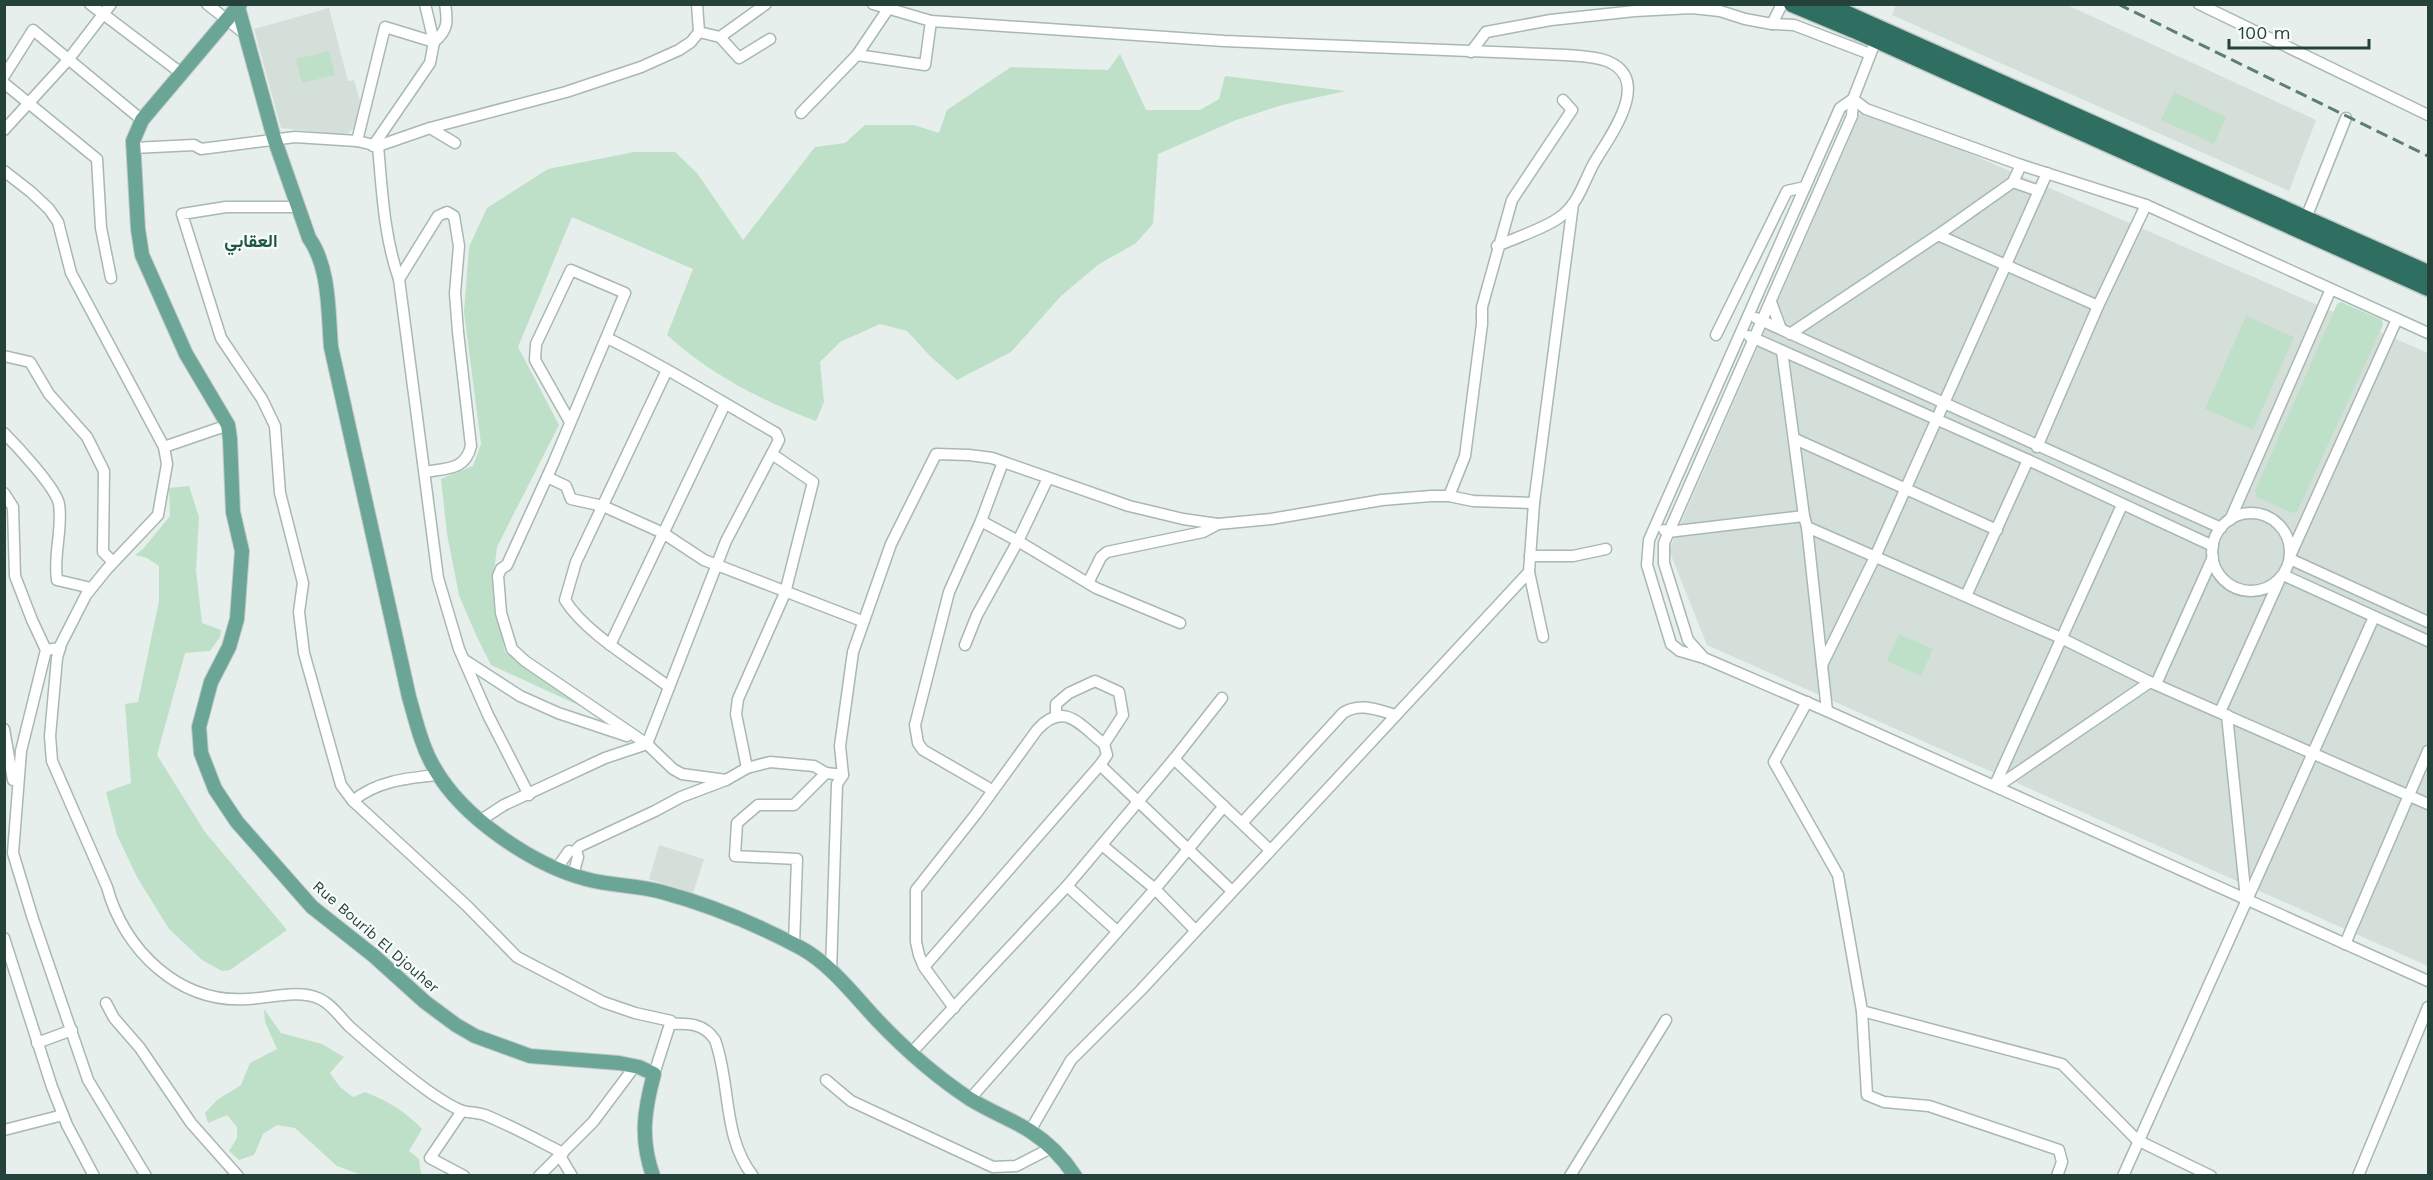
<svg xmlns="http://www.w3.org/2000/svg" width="2433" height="1180" font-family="'Work Sans',Vazirmatn,sans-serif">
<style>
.built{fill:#d4dfda}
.green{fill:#bfe0c8}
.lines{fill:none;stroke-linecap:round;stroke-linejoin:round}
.minor-casing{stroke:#a8b8b2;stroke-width:13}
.major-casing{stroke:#c2cac8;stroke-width:16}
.highway-casing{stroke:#c2cac8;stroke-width:19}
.minor{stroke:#fff;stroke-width:10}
.major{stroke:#6aa596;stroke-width:14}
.highway{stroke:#2f6f62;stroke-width:16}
.rail{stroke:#5f7d75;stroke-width:3;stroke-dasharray:12 6;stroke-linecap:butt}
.labels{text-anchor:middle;stroke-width:4.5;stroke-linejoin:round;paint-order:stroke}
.street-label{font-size:15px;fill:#24423a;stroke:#f7fbf9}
.quarter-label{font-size:18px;font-weight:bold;fill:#1f5548;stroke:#f7fbf9}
</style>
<rect width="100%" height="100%" fill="#e6efeb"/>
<g class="built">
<polygon points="1896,5 2067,5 2316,120 2289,191 1892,15"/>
<polygon points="329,8 348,81 354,80 360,101 354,128 346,135 281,128 254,29"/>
<polygon points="1863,107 2428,353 2428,966 1707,645 1669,550"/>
<polygon points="659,845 704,859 693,893 649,879"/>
</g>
<g class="green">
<polygon points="329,51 335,75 302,83 296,59"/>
<path d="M1120,54L1146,110H1200L1219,99L1225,76L1346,91L1282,105L1236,120L1158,154L1153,224L1135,244L1099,264L1061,296L1011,352L957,380L930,356L907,331L880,324L840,342L820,362L824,402L816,421C764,402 708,373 667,335L693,269L572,217L518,347L559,425L497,547L493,580L505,652L589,710L491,665L476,635L459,595L447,534L441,479L473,466L481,444L464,312L469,247L487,208L548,169L634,152H675L697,173L743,240L815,147L845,143L865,125H914L939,133L947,110L1011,67L1108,70Z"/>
<polygon points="2174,92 2226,117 2214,144 2161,120"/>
<polygon points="2341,302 2382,320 2383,325 2297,512 2292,513 2257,497 2255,491 2337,304"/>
<polygon points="2246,316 2294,337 2253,430 2205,409"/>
<polygon points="189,486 199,517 196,570 202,623 221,630 220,637 210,651 185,653 157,755 205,832 287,930 230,970 222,971 202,960 169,929 137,877 117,835 106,792 131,783 125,704 138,702 159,601 159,566 147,558 135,555 143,549 170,516 169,488"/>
<polygon points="1899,634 1933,649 1921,676 1887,661"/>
<path d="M264,1009L281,1033L322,1044L344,1057L330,1073L340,1087L353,1097L365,1092C388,1101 405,1111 422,1129L409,1151L419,1159L421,1175H362L337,1166L295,1128L277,1125L263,1134L254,1155L239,1160L229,1151L237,1138V1127L227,1115L208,1123L205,1113L217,1100L241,1085L250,1063L277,1049L265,1022Z"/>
</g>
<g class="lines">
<defs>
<g id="minor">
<polyline points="90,4 181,73"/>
<polyline points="207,4 245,34"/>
<path d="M873,4L931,21L1224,41L1566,55C1579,56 1594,56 1607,61C1654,80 1609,137 1594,163C1584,181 1578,205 1560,217C1546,228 1515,238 1497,246"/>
<polyline points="2199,4 2428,115"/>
<polyline points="1772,24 1794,25 1870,54"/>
<polyline points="699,32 720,37 766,4"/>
<polyline points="720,37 739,58 770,39"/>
<path d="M434,42C448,30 448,22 445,4"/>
<polyline points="1471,52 1486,32 1551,20 1635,11 1692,8 1720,11 1745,19 1772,24 1782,4"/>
<polyline points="857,55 925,65 931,21"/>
<polyline points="4,76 33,30 142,120"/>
<polyline points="4,83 97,159 101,228 111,278"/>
<polyline points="1853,99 1866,109 2021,165 2146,205 2428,333"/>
<polyline points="801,113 857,55 888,9"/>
<polyline points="430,128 455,143"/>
<polyline points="4,130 68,60 111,4"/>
<polyline points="357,141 385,27 434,42"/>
<polyline points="373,146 430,63 434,42 425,4"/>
<path d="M378,146C382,190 384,237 399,279L438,578L459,649L488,715L529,795"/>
<polyline points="133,148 194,145 201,149 295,137 357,141 378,146 430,128 566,92 641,67 679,50 691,42 699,32 697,4"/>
<path d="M4,171L31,192L49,209L58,222L71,273L164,447L167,464L158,515L107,569L86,595L61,644L57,658L50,736L52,761L107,887C124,950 179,1004 248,999C270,998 299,989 320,999C333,1005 340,1018 350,1027C376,1050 403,1073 431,1093C440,1099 453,1108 463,1111C470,1113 477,1112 485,1115C512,1126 537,1140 563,1153"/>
<polyline points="2013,182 2039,191"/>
<polyline points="298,207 226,207 182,214 221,338 262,399 275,426 280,493 303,583 299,612 304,653 341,785 353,801 467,906 517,957 603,1002 635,1013 671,1021 654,1074"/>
<polyline points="2306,218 2346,118"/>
<polyline points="1938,235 2098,306"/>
<path d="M399,279L438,216L447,212L454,216L459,246L455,293L458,332L471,446C465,471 446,468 425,472"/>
<polyline points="1771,302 1781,329"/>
<polyline points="1756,318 2221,528"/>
<polyline points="1790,334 1938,235 2013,182 2021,165"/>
<polyline points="1716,335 1787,191 1805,187"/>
<polyline points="1749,336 2028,460 2213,546"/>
<path d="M607,338C665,366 720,401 776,433L779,440L726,541L647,744"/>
<polyline points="1782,351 1804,516 1807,527 1827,711 2428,981"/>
<polyline points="4,356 30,362 49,394 87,437 104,471 103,552 113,562"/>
<path d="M667,370L576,562L565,600C585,633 638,663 669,687"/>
<polyline points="570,422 535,360 536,344 571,270 625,293 553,464 507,565 501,569 498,576 501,613 512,649 525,661 647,744 673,769 682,774 726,780"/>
<path d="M4,433C17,446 56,488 59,504C63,529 53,555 57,580L91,588"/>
<polyline points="1795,439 1997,530"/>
<polyline points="164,447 228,425"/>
<polyline points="2037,447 2098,306 2146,205"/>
<polyline points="547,477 566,486 571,499 603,506 663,533 704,560 862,621"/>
<polyline points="4,493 13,507 15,576 32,620 46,650"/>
<polyline points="1449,496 1465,456 1482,324 1482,307 1512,200 1572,110 1563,100"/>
<circle cx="2251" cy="552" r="39"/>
<polyline points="2230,520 2331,289"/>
<polyline points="981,521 1018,541 1096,588 1180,623"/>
<polyline points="1807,527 2061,638 2150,682 2428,804"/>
<polyline points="1664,530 1668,532 1804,516"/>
<polyline points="1530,556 1573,556 1606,549"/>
<polyline points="2290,556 2397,319"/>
<polyline points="2290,559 2428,622"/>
<polyline points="1529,572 1543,637"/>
<polyline points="2283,575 2428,641"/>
<polyline points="1088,583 1101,557 1107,552 1203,532 1218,524"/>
<polyline points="1966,596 2028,460"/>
<polyline points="610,645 725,404"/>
<polyline points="965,645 977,615 1018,541 1048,478"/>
<polyline points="60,648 46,650 21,751 13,853 33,919 88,1080 146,1176"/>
<polyline points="1704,658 1688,640 1664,563 1664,543 1852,116 1853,99 1876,40"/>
<polyline points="466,661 520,696 558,713 627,736"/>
<polyline points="1822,665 1875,557 2047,173"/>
<polyline points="2156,684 2213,557"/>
<polyline points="1807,702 1774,762 1838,875 1862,1011 2062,1064 2137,1140 2211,1176"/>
<polyline points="1827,711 1704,658 1680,651 1671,644 1647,565 1649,540 1840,108 1853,99"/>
<polyline points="2220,712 2279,581"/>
<polyline points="1056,715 1056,704 1069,693 1095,681 1119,692 1123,715 1104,744"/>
<polyline points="2227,715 2246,899"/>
<polyline points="4,729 13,780"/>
<polyline points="1174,759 1222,698"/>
<polyline points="1100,765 1232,891"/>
<polyline points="747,768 736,714 738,699 785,593 813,482 772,454"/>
<polyline points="1995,785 2122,505"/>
<polyline points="1998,786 2150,682"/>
<polyline points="992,790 923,750 918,743 915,725 949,592 981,521 1003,462"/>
<path d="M353,801C376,781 408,778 438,775"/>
<polyline points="481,820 504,805 605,758 647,744"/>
<path d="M1242,823L1343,713C1360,702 1377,710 1396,715"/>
<polyline points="1102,845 1155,889 1195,930"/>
<polyline points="557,868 569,851"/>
<polyline points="573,875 578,857 576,850 580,846 655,811 681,797 726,780 747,768 770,762 814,766 826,773 843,775"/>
<polyline points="1067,886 1117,931"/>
<polyline points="4,938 52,1087 67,1125 94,1176"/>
<polyline points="2345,944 2428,751"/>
<polyline points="794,945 797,859 735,856 737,823 758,805 794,805 826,773"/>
<path d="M924,967L1100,765L1107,755L1104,744C1080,725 1064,700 1037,730L976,814L916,890V942L919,955L924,967L954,1008"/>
<polyline points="831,972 837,784 843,775 840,746 853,652 891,544 936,454 969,455 992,458 1129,506 1183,519 1218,524 1271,519 1382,500 1431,496 1449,496 1473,501 1534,503"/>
<polyline points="106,1003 114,1018 140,1048 191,1123 238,1176"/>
<polyline points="1862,1011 1867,1095 1884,1102 1929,1106 2059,1150 2062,1162 2057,1176"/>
<path d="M670,1024C687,1023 704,1023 715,1040C731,1083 722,1137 753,1176"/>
<polyline points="37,1043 72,1030"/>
<polyline points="912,1052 1067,886 1174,759 1270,850"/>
<polyline points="826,1080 851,1101 993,1167 1016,1166 1051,1148"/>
<polyline points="970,1099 1155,889 1224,806"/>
<polyline points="462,1111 430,1158 464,1176"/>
<polyline points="4,1130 63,1115"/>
<polyline points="1030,1131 1071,1060 1141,990 1529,572 1534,503 1573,204"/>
<polyline points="560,1156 572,1176"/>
<polyline points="539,1176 593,1122 635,1066"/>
<polyline points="1570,1176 1666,1020"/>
<polyline points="2123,1176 2374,617"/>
<polyline points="2358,1176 2428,1007"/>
</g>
<g id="major">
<path d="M240,4L142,120L133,141L138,229L142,255L186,354L228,425L230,439L233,512L242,551L237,619L229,647L211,682L199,727L201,753L215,789L237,822L312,907L374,956L425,1002L456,1025L475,1036L530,1056L619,1063L639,1067L654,1074C644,1111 640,1139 653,1176"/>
<path d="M238,7L274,138L309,238C330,268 328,312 331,347L409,697C416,721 422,748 435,769C463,818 533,865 586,879C611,886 637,885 662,892C710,905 758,925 801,948C832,965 856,998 880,1023C906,1050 938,1078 970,1099C989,1111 1011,1119 1030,1131C1047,1142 1064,1159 1075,1176"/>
</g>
<g id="highway">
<polyline points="1792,4 1854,30 2428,288"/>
<polyline points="1825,4 2428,273"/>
</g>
</defs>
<use href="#minor" class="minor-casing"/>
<use href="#major" class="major-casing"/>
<use href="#highway" class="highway-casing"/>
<use href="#minor" class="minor"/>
<use href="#major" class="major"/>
<use href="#highway" class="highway"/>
<polyline class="rail" points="2118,4 2428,156"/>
</g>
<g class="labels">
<g class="street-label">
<text transform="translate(376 937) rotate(41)" y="5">Rue Bourib El Djouher</text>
</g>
<g class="quarter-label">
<text x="251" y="247">العقابي</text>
</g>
</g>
<rect width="2433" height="1180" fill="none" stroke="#24423a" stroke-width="12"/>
<path d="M2229 39v9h140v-9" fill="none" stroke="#24423a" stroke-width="3"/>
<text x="2238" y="39" font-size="18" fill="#24423a" stroke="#f7fbf9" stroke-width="4.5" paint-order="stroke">100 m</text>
</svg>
